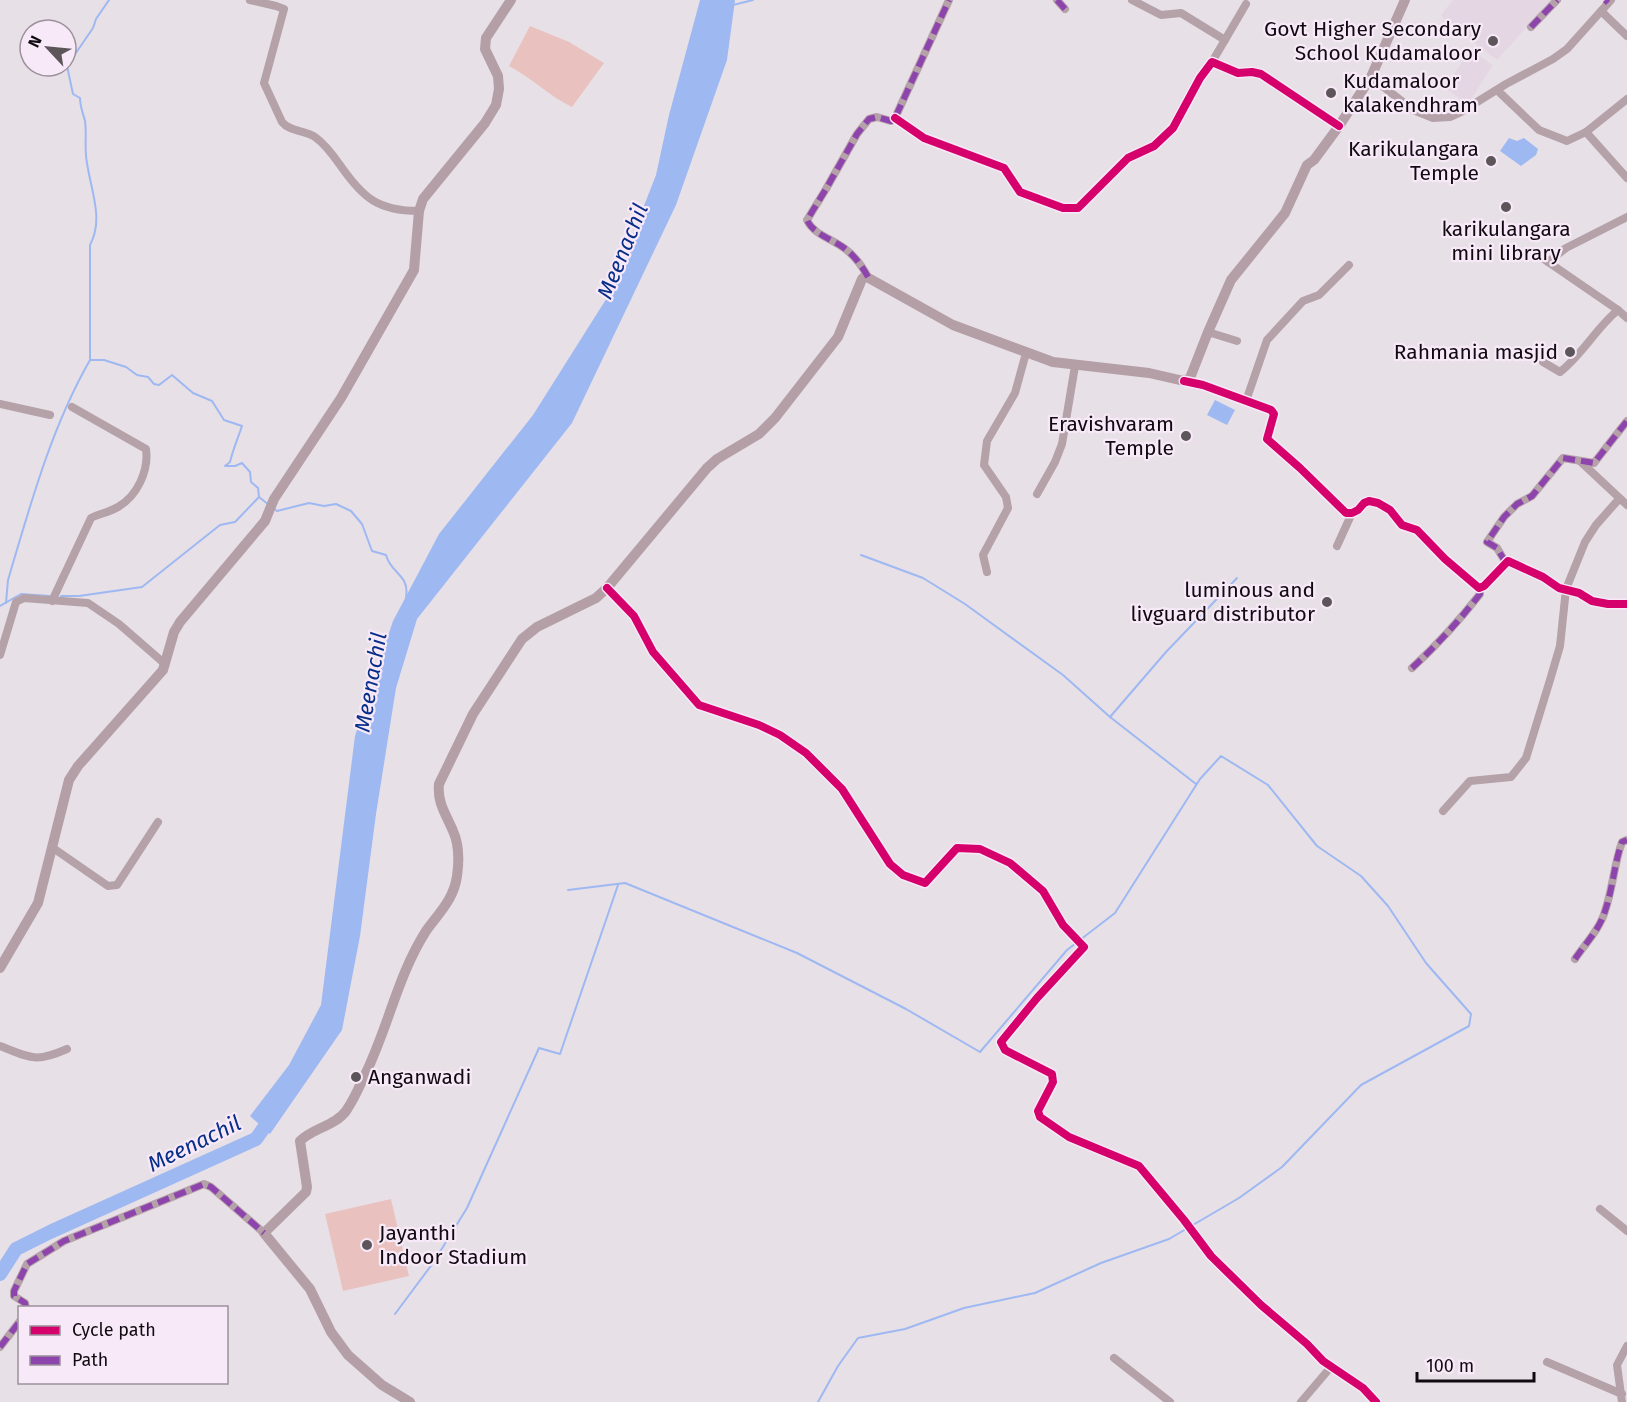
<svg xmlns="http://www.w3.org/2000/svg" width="1627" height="1402" font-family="'Fira Sans',sans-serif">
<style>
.built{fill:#e5d6e4}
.green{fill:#e9c2bf}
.water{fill:#9eb8f2}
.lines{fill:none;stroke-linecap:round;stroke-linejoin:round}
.stream{stroke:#9eb8f2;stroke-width:2}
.river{stroke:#9eb8f2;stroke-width:14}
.minor{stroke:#b5a1a8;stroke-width:8}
.secondary{stroke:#b49fa7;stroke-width:10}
.quiet{stroke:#8e44ad;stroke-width:6;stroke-dasharray:12 6;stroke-linecap:butt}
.cycleway-casing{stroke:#f8e9f8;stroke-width:11}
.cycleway{stroke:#d6006c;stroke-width:8}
.poi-dot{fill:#5c565b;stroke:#f8e9f8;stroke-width:2}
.labels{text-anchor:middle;stroke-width:4.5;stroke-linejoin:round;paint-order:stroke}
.poi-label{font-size:21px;fill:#100b10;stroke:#f8e9f8;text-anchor:end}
.water-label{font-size:22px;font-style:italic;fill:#072f88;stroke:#f8e9f8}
</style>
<rect width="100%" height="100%" fill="#e8e0e7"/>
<g class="built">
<polygon points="1453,0 1551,0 1497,60 1446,21 1441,15"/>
<polygon points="1470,50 1493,65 1468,104 1445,88"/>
</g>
<g class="green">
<path d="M530,26L569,42L604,63L572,107C549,96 532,78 509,66Z"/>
<polygon points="391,1199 409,1276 343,1291 325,1214"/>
</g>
<g class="water">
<polygon points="700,0 735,0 727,60 676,205 572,423 417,619 396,688 376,814 360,936 342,1030 270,1134 250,1116 289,1065 321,1005 355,736 393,621 439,534 533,415 610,293 656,175 669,115"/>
<polygon points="1509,138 1517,141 1524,138 1538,149 1536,155 1521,166 1500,151"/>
<polygon points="1215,400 1235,410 1227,425 1207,415"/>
</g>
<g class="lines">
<g class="stream">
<path d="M109,0L96,19L93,28L67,66L73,94L80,98C80,107 83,113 85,121C87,135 84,149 87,163C91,191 104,219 90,245V360H104L126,367L137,375L148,377L154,384L159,385L172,375L193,393L212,401L224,420L242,426C238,438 233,449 230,462L225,466H235L242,463L250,472L251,482L258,488L259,497L269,505"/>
<polyline points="733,5 753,0"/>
<path d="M273,508L277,511L309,503L324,506L336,504L351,511L362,524L372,551L386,555C391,574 410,575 406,597"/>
<polyline points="861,555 923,578 965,604 1063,675 1110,717 1196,784"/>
<polyline points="61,596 79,596 142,587 220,525 235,522 259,497"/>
<path d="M6,603L8,580C30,506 51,428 90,360"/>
<polyline points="0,606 21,594 50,596"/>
<polyline points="1110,717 1166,652 1237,578"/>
<polyline points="568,890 625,883 797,953 906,1009 980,1052 1067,950 1115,913 1200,779 1221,756 1268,785 1317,846 1361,876 1388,906 1426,963 1471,1014 1469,1026 1361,1085 1282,1167 1239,1198 1169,1239 1101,1263 1035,1293 964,1308 905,1329 858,1338 838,1366 818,1402"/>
<polyline points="395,1314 433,1263 467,1208 539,1048 560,1054 618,885"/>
</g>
<polyline class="river" points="0,1274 16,1249 50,1232 256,1139 273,1115"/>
<g class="minor">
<path d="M250,0L276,6L284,9L264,83L282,122C290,132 305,130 315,137C325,144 333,155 340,165C363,198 378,211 419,211"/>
<polyline points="1057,0 1065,9"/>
<polyline points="1132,0 1161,15 1181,13 1225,40"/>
<polyline points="1601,11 1627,36"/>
<polyline points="1531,27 1557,0"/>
<polyline points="1212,62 1246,4"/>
<polyline points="1371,77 1413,110 1433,118 1450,117 1461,112 1506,84 1553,59 1567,49 1611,0"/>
<polyline points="1497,90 1539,130 1567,141 1586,132 1627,99"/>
<polyline points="895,118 924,138 1004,168 1020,192 1063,208 1078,208 1128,158 1154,146 1173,128 1200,78 1212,62 1238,73 1252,72 1261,74 1339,126"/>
<polyline points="1586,132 1627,178"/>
<polyline points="1535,253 1618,310"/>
<polyline points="1548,262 1566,248 1627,217"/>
<path d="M868,277C862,266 854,255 844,248C832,239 813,234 807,220L826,189L857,134L869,119L877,117L891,121L895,118L949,0"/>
<polyline points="1208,332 1237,341"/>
<path d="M1543,362L1560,372C1583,354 1596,328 1618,310L1627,318"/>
<polyline points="1184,381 1203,385 1271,410 1274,414 1267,439 1300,468 1346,513 1352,513 1358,510 1364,503 1369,501 1378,503 1390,510 1402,525 1417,530 1445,559 1479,588 1484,586 1508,561 1543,577 1559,588 1579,593 1592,601 1608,604 1627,604"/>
<polyline points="1246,401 1267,340 1303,301 1319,295 1349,265"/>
<polyline points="0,404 50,415"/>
<polyline points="1581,462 1627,505"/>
<polyline points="1037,494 1055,462 1062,444 1075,366"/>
<polyline points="1337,546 1352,513"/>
<polyline points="1506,563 1497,548 1487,542 1504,517 1517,504 1532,496 1563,458 1594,463 1627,421"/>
<polyline points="987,572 983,555 1008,508 1006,497 984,465 987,441 1015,393 1026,353"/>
<polyline points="607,588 634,616 653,652 699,705 759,725 780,735 806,753 842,789 890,864 903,875 925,883 957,848 980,849 1010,863 1043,891 1063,925 1084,947 1037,998 1001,1042 1005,1050 1052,1074 1053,1082 1038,1111 1040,1117 1069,1137 1139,1166 1184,1220 1211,1256 1261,1305 1307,1344 1323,1361 1363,1388 1376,1402"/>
<path d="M52,601L91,518C99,514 110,512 118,507C137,496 149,471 146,449L72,407"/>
<polyline points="0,655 16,602 24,598 88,603 119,624 165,664"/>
<path d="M1412,668C1437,645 1459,621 1480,594L1479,588"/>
<polyline points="1443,811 1470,781 1511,777 1526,758 1550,680 1560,646 1566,589 1585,542 1596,525 1619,499"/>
<polyline points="53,848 108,886 117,885 158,822"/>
<path d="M1575,959C1585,944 1600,929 1605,911C1613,888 1614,864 1622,842L1627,840"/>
<path d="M0,1046C31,1058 35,1063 67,1049"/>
<polyline points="1600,1209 1627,1231"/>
<polyline points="26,1308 25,1303 14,1296 14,1291 27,1264 64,1241 204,1184 211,1187 264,1233"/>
<polyline points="0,1347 20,1321"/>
<polyline points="1114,1358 1170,1402"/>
<polyline points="1547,1362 1622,1394"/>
<polyline points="1301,1402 1330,1368"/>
<polyline points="1622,1402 1617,1365 1627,1346"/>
</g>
<g class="secondary">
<polyline points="0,968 38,903 69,780 78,766 163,670 174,632 180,622 265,521 274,499 341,398 414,270 419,211 423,199 485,123 496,105 499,89 498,76 485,49 486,38 511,0"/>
<path d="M410,1402L382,1385L348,1355L331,1332L310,1289L264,1233L306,1192L307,1187L300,1141C313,1128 335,1126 346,1111C352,1102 357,1092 361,1083C387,1034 396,978 426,931C439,913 454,899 457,876C459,862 459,844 453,831C446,814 437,803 439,784L473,714L522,639L537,627L596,598L607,588L707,468L717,459L759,434L775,418L838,337L862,279L865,276L953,325L1053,362L1149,373L1184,381L1190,378L1208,332L1231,280L1285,213L1307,165L1314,160L1339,126L1371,77L1405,0"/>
</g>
<g class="quiet">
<polyline points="1057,0 1065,9"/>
<polyline points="1605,0 1608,3"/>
<polyline points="1531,27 1557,0"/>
<path d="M868,277C862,266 854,255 844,248C832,239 813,234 807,220L826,189L857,134L869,119L877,117L891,121L895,118L949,0"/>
<polyline points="1506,563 1497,548 1487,542 1504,517 1517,504 1532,496 1563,458 1594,463 1627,421"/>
<path d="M1412,668C1437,645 1459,621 1480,594L1479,588"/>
<path d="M1575,959C1585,944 1600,929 1605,911C1613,888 1614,864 1622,842L1627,840"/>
<polyline points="26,1308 25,1303 14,1296 14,1291 27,1264 64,1241 204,1184 211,1187 264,1233"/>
<polyline points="0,1347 20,1321"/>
</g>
<defs>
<g id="cycleway">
<polyline points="895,118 924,138 1004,168 1020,192 1063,208 1078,208 1128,158 1154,146 1173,128 1200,78 1212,62 1238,73 1252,72 1261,74 1339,126"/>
<polyline points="1184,381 1203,385 1271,410 1274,414 1267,439 1300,468 1346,513 1352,513 1358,510 1364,503 1369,501 1378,503 1390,510 1402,525 1417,530 1445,559 1479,588 1484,586 1508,561 1543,577 1559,588 1579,593 1592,601 1608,604 1627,604"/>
<polyline points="607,588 634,616 653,652 699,705 759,725 780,735 806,753 842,789 890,864 903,875 925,883 957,848 980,849 1010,863 1043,891 1063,925 1084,947 1037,998 1001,1042 1005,1050 1052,1074 1053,1082 1038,1111 1040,1117 1069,1137 1139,1166 1184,1220 1211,1256 1261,1305 1307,1344 1323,1361 1363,1388 1376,1402"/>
</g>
</defs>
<use href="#cycleway" class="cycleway-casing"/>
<use href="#cycleway" class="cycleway"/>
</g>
<g class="poi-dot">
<circle cx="1493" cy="41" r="6"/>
<circle cx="1331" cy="93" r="6"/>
<circle cx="1491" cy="161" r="6"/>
<circle cx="1506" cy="207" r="6"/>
<circle cx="1570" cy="352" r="6"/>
<circle cx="1186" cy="436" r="6"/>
<circle cx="1327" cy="602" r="6"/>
<circle cx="356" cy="1077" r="6"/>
<circle cx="367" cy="1245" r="6"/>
</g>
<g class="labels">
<g class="poi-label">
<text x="1481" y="36">Govt Higher Secondary<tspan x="1481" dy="24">School Kudamaloor</tspan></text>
<text x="1343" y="88" text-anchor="start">Kudamaloor<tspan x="1343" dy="24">kalakendhram</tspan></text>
<text x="1479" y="156">Karikulangara<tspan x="1479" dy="24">Temple</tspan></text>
<text x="1506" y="236" text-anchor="middle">karikulangara<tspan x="1506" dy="24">mini library</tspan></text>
<text x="1558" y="359">Rahmania masjid</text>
<text x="1174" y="431">Eravishvaram<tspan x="1174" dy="24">Temple</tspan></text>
<text x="1315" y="597">luminous and<tspan x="1315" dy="24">livguard distributor</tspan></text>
<text x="368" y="1084" text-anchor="start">Anganwadi</text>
<text x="379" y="1240" text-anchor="start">Jayanthi<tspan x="379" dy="24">Indoor Stadium</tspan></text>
</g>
<g class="water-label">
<text transform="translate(622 251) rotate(-68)" y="8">Meenachil</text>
<text transform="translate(370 682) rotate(-80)" y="8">Meenachil</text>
<text transform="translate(194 1143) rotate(-26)" y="8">Meenachil</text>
</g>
</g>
<rect x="18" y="1306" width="210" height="78" fill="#f8e9f8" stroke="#9b909b" stroke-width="1.5"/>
<rect x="30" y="1326" width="30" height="9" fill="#d6006c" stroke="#9b909b" stroke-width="1.5"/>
<text x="72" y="1336" font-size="18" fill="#100b10">Cycle path</text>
<rect x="30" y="1356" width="30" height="9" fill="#8e44ad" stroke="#9b909b" stroke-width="1.5"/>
<text x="72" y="1366" font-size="18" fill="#100b10">Path</text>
<g transform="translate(48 48) rotate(296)"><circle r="28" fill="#f8e9f8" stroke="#9b909b" stroke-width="1.5"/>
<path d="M0-4.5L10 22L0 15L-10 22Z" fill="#5c565b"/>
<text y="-9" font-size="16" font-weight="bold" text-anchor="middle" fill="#100b10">N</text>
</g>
<path d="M1417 1372v9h117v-9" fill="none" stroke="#100b10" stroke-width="3"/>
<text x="1426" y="1372" font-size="18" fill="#100b10" stroke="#f8e9f8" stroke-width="4.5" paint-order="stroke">100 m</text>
</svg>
